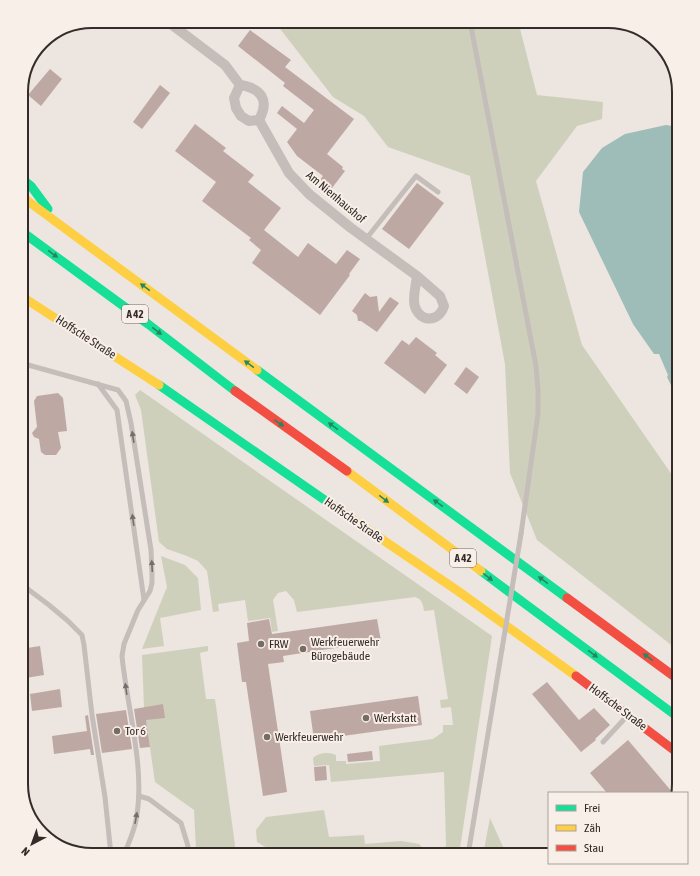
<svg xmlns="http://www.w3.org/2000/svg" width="700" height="876" font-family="'Asap Condensed',sans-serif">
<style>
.green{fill:#cfd0bb}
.water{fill:#9ebcb8}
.building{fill:#bea8a4}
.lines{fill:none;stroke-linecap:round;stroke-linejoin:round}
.lane{stroke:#c4bdba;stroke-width:5}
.street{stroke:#c4bdba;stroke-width:10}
.fast{stroke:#16e098;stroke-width:9}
.slow{stroke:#ffcf43;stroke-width:9}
.jam{stroke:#f24e42;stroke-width:9}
.lane-bridge{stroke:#c4bdba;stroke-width:5}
.oneway{fill:#268660}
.oneway2{fill:#756d6a}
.poi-dot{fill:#756c68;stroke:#f8efe8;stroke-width:1.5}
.labels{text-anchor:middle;stroke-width:4;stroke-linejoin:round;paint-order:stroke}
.shield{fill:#f8efe8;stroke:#706662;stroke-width:1}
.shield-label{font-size:11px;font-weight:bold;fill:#352b28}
.street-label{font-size:12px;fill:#352b28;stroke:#f8efe8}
.poi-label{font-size:12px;fill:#352b28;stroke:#f8efe8;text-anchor:start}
.rim{fill:none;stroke:#352b28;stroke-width:2}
</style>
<rect width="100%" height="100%" fill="#ece5e0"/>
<g class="green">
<polygon points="274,21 518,21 537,95 603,102 602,119 577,126 536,181 582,345 679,485 679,651 537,540 510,473 505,364 470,176 388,147 364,116 333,97"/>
<path d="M140,390L492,636L459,855H443L446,845L444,772L331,782L329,765L314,766L313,758C319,752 329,752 336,755V761H346V764L380,761L379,746L433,739L443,732V725H453L451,707L441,708L440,700L448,699L434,610L424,611C423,604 422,599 415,597L297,612L294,600L286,591L278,593L273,600L278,631L272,632L270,618L248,621L245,600L218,604L219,611L213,612L207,571L198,561L187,556L167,549L159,542L141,410L135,395Z"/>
<polygon points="161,556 185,565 198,578 201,610 160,618 164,646 142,649 167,587"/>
<polygon points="208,646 208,651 200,653 206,699 215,699 235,845 234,852 231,855 201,855 196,850 194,810 155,782 144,707 142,655"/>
<polygon points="324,810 329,837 364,835 365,844 401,841 419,844 429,855 315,855 308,853 274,852 257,842 256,830 266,817"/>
<polygon points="490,818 504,849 508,855 483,855"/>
</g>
<polygon class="water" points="666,125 679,127 679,393 672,387 667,377 668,375 659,354 654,354 633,324 579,212 583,172 602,148 625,134"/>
<g class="building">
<polygon points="250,30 291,60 285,67 354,119 327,154 343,167 342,169 345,171 329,192 317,183 323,176 297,156 287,142 297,129 277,113 282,106 304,123 314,110 283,86 285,83 238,46"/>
<polygon points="50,69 62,79 41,106 28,95"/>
<polygon points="160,85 170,93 142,129 133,122"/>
<polygon points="195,124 226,148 223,151 254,175 248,182 281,208 264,230 298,257 308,243 336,264 347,250 360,259 349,274 350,275 320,315 252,263 261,250 249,240 251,238 202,201 216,182 175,151"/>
<polygon points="417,183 444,203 409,249 382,229"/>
<polygon points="365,293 370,297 377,296 379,312 390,297 399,303 377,332 361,321 358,321 357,315 352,311"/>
<polygon points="416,337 437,353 435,355 447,365 425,394 384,363 402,340 409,345"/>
<polygon points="466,367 479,377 467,394 454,384"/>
<polygon points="58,393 63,398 67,431 58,432 61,448 56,455 45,455 41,452 39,439 34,437 32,433 37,427 34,401 37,396"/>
<polygon points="269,619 272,634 377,619 381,641 283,656 284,662 268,664 287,792 263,796 246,682 242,682 237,643 249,641 247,623"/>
<polygon points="40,646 44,675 26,678 21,649"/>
<polygon points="547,682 579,720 594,708 610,725 595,739 596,740 581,752 532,694"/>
<polygon points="60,689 62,707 32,711 30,694"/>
<polygon points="418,696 422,725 314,740 310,711"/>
<polygon points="163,704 165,718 146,720 150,747 140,748 134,709"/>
<polygon points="126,710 132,749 102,753 96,714"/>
<polygon points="88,715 94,755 91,755 90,749 54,754 52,736 87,731 85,716"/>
<polygon points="628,740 673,793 607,793 590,773"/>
<polygon points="372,751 373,760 348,762 347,754"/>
<polygon points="326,766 327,780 315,781 314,767"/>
</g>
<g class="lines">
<g class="lane">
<polyline points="470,21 536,366 538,390 538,414 521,534"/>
<polyline points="366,239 416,176 438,192"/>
<path d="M21,363L118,390L126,401L131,423L151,550L152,574V583L150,591L138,610L124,644L122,656C127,708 146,769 136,820C134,832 128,844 124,855"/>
<polyline points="98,384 117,410 144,600"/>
<polyline points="21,584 49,605 68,621 82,635 84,645 92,715 105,797 111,855"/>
<polyline points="603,742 628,715"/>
<polyline points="139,796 149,799 181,823 188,846 187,855"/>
<polyline points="468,855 502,649"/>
</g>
<g class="street">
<path d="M167,21L225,65L240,85L234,98L236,108L241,116L249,121L259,120L289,173L309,194L351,228L417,276L440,296L444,306C439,322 421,323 415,307C412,298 416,286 417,276"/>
<path d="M240,85C261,88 270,100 259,120"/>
</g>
<g class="fast">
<polyline points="21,178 31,186 48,209"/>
<polyline points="21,231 148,324 235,391"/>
<polyline points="257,370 567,598"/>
<polyline points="159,385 339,510"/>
<polyline points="481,571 679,718"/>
</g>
<g class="slow">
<polyline points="21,196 257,370"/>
<polyline points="21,296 159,385"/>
<polyline points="347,471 481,571"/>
<polyline points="339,510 458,591 576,676"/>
</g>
<g class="jam">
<polyline points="235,391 347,471"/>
<polyline points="567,598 679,680"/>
<polyline points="576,676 679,754"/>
</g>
<polyline class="lane-bridge" points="502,649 521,534"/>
</g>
<defs><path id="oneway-solid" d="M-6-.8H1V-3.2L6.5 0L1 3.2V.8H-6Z"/></defs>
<g class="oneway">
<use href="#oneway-solid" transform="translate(53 254) rotate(36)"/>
<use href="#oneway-solid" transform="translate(145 287) rotate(-144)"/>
<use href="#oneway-solid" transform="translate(157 331) rotate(38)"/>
<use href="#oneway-solid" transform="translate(249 364) rotate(-144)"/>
<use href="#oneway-solid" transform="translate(279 423) rotate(35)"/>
<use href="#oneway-solid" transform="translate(333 426) rotate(-144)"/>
<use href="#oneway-solid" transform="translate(384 499) rotate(37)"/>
<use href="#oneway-solid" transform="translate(438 503) rotate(-144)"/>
<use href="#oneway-solid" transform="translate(488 577) rotate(37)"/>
<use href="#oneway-solid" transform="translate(543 580) rotate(-144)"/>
<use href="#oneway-solid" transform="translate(593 654) rotate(36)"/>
<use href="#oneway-solid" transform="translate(648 657) rotate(-144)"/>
</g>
<g class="oneway2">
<use href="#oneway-solid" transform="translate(133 437) rotate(-99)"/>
<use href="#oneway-solid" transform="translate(133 520) rotate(-98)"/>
<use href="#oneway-solid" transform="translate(152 566) rotate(-93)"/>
<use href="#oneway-solid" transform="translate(126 689) rotate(-98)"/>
<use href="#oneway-solid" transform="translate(136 818) rotate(-80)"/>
</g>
<g class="poi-dot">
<circle cx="261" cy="644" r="4"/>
<circle cx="303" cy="649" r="4"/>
<circle cx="366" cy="718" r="4"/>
<circle cx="117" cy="731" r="4"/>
<circle cx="267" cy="737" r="4"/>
</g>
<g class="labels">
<g class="shield">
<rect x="122" y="305" width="26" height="18" rx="3"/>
<rect x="450" y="549" width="26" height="18" rx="3"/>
</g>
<g class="shield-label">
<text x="135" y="318">A 42</text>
<text x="463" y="562">A 42</text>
</g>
<g class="street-label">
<text transform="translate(336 197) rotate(40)" y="4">Am Nienhaushof</text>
<text transform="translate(86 337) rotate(33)" y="4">Hoffsche Straße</text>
<text transform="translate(354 520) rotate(35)" y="4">Hoffsche Straße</text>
<text transform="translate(618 707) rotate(37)" y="4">Hoffsche Straße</text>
</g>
<g class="poi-label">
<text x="311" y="646">Werkfeuerwehr<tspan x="311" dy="14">Bürogebäude</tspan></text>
<text x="269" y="648">FRW</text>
<text x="374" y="722">Werkstatt</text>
<text x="125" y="735">Tor 6</text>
<text x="275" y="741">Werkfeuerwehr</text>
</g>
</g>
<path d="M0 0H700V876H0ZM92 28H608A64 64 0 0 1 672 92V784A64 64 0 0 1 608 848H92A64 64 0 0 1 28 784V92A64 64 0 0 1 92 28Z" fill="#f8efe8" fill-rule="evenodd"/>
<path class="rim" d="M92 28H608A64 64 0 0 1 672 92V784A64 64 0 0 1 608 848H92A64 64 0 0 1 28 784V92A64 64 0 0 1 92 28Z"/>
<rect x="548" y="792" width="140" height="72" fill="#f8efe8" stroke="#aaa19b"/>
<rect x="556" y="805" width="20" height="6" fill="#16e098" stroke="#aaa19b"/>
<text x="584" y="812" font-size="12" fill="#352b28">Frei</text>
<rect x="556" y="825" width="20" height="6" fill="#ffcf43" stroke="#aaa19b"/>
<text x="584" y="832" font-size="12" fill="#352b28">Zäh</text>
<rect x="556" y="845" width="20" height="6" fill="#f24e42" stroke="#aaa19b"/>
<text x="584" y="852" font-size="12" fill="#352b28">Stau</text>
<g transform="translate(32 844) rotate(221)" stroke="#f8efe8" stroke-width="3" paint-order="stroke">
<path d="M0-3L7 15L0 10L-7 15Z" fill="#352b28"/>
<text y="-6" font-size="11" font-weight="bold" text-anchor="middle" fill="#352b28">N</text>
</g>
</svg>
